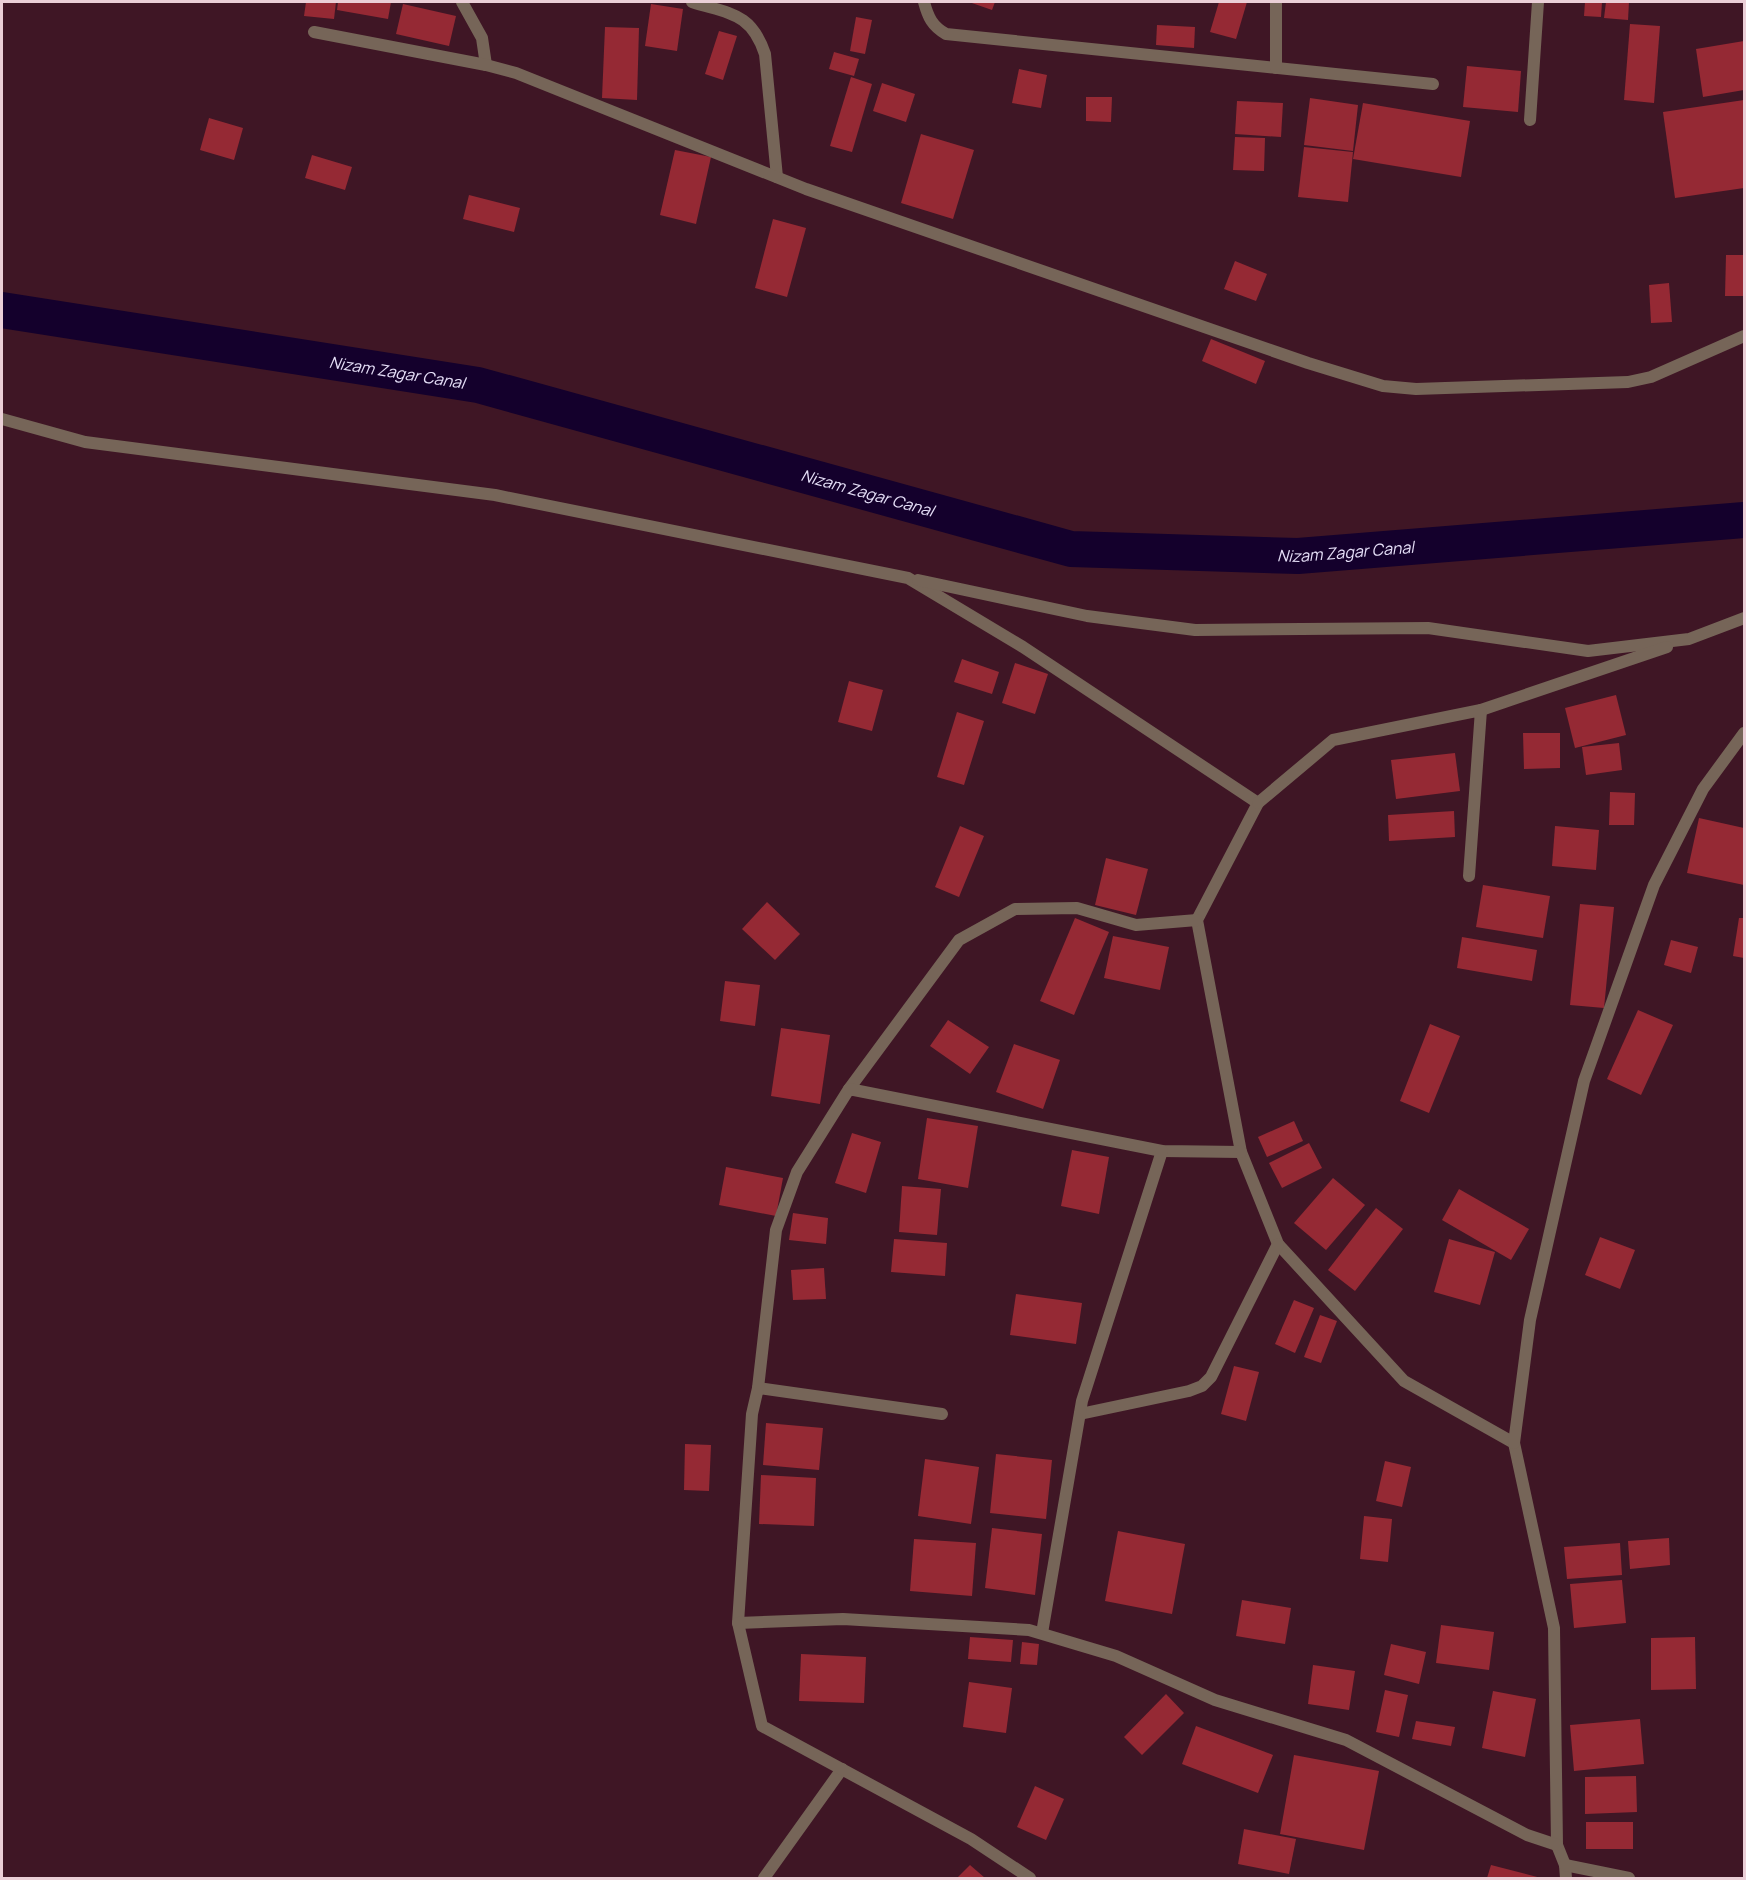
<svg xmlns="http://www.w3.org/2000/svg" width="1746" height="1880" font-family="Manrope,sans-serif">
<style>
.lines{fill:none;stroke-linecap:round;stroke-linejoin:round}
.canal{stroke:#14002c;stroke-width:36}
.building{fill:#952934}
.minor{stroke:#766558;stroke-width:12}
.labels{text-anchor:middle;stroke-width:4.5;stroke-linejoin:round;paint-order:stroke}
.water-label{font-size:16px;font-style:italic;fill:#e6dff8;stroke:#330c1c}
</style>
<rect width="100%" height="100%" fill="#3f1625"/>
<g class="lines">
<path class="canal" id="s1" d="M2,310L478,385L1071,549L1298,556L1744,520"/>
</g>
<g class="building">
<polygon points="306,2 336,2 334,19 304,16"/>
<polygon points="338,2 391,2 388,19 337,10"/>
<polygon points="969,2 995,2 992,10"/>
<polygon points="1219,2 1247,2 1236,39 1210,32"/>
<polygon points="1585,2 1602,2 1601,17 1584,16"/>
<polygon points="1606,2 1629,2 1628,20 1604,18"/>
<polygon points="403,4 456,16 449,46 396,34"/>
<polygon points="651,4 683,9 677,51 645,46"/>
<polygon points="856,17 872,20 865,54 850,51"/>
<polygon points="1630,24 1660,26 1654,103 1624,100"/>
<polygon points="1157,25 1195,27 1194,48 1156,45"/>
<polygon points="605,27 639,28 637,100 602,98"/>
<polygon points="719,31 737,36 723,80 705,74"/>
<polygon points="1744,41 1744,90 1703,97 1696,49"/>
<polygon points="834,52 859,59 854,76 829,69"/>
<polygon points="1467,66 1521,71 1518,112 1463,107"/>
<polygon points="1019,69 1047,75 1041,108 1012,103"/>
<polygon points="851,77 872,84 852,152 830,146"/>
<polygon points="882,83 915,94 906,122 873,111"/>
<polygon points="1086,97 1112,97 1111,122 1086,121"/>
<polygon points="1310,98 1358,105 1353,151 1304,145"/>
<polygon points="1744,100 1744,188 1675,198 1663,112"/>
<polygon points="1237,101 1283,103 1281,137 1235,134"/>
<polygon points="1363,103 1470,121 1461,177 1353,159"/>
<polygon points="209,118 243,128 234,160 200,150"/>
<polygon points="921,134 974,150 953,219 901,203"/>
<polygon points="1235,137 1265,138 1264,171 1233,170"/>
<polygon points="1304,147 1353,152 1348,202 1298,197"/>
<polygon points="675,150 711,157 696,224 660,215"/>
<polygon points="312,155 352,167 345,190 305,178"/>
<polygon points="469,195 520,208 514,232 463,219"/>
<polygon points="773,219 806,228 787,297 755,288"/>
<polygon points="1726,255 1744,255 1744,296 1725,296"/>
<polygon points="1235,261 1267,274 1256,301 1224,289"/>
<polygon points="1669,283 1672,322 1651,323 1649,285"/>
<polygon points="1211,339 1265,361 1256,384 1202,361"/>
<polygon points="962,659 999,672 992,694 954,682"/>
<polygon points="1015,663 1048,674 1035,714 1002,703"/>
<polygon points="849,681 883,690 872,731 838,722"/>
<polygon points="1616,695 1626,735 1575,748 1565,708"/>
<polygon points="957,712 984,721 964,785 937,777"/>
<polygon points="1523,733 1560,733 1560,768 1524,769"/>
<polygon points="1619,743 1622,770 1586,775 1582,747"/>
<polygon points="1455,753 1460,791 1396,799 1391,760"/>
<polygon points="1610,792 1635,793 1634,825 1609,825"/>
<polygon points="1454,811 1455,837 1389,841 1388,815"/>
<polygon points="1699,818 1744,828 1744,885 1687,873"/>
<polygon points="960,826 984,836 959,897 935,887"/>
<polygon points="1555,826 1599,830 1596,870 1552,866"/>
<polygon points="1106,858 1148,869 1136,915 1095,905"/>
<polygon points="1483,885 1550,896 1543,938 1476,927"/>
<polygon points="767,902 800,934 775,960 742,929"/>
<polygon points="1580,904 1614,907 1604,1008 1570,1005"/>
<polygon points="1075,918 1109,932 1074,1015 1040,1001"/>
<polygon points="1739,918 1744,918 1744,958 1733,956"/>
<polygon points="1113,936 1169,947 1160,990 1104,978"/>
<polygon points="1462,937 1537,950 1532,981 1457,968"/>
<polygon points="1671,940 1698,947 1691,973 1664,965"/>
<polygon points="725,981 760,985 755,1026 720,1021"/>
<polygon points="1638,1010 1673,1025 1641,1095 1607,1079"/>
<polygon points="948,1020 989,1047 970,1074 930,1046"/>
<polygon points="1430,1024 1460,1036 1429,1113 1400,1101"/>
<polygon points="781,1028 830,1035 820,1104 771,1096"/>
<polygon points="1014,1044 1060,1060 1043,1109 996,1092"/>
<polygon points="927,1118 978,1126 968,1188 918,1179"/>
<polygon points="1294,1121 1303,1141 1267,1157 1258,1137"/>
<polygon points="852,1133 881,1142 866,1193 835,1183"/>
<polygon points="1309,1143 1322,1168 1282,1188 1269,1163"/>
<polygon points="1072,1150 1109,1157 1099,1214 1061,1206"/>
<polygon points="726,1167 783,1178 776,1216 719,1205"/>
<polygon points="1333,1178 1365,1205 1326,1250 1294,1223"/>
<polygon points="902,1186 941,1189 937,1235 899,1232"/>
<polygon points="1459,1189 1529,1229 1511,1260 1442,1220"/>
<polygon points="1376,1208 1403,1229 1355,1291 1328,1270"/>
<polygon points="793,1213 828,1218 826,1244 789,1240"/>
<polygon points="1600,1237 1635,1250 1620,1289 1585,1275"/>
<polygon points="894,1239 947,1243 945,1276 891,1272"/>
<polygon points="1449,1239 1495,1252 1480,1305 1434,1292"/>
<polygon points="824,1268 826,1299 793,1300 791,1270"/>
<polygon points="1016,1294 1082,1303 1076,1344 1010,1335"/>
<polygon points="1294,1300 1314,1308 1295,1353 1275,1344"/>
<polygon points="1320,1315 1337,1321 1321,1363 1304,1357"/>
<polygon points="1234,1366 1259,1372 1246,1421 1221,1414"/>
<polygon points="766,1423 823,1428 819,1470 763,1465"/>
<polygon points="685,1444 711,1445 709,1491 684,1490"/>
<polygon points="996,1454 1052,1460 1046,1519 990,1513"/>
<polygon points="925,1459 979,1467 971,1524 918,1516"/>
<polygon points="1385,1461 1411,1467 1402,1507 1376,1501"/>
<polygon points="761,1475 816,1478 814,1526 759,1524"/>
<polygon points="1364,1516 1392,1519 1388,1562 1360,1559"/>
<polygon points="992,1528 1042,1534 1035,1595 985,1588"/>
<polygon points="1118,1531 1185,1544 1172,1614 1105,1601"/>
<polygon points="1669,1538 1670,1565 1630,1569 1628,1541"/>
<polygon points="914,1539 976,1543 972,1596 910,1591"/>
<polygon points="1620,1543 1622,1575 1567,1579 1564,1547"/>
<polygon points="1622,1580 1626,1623 1574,1628 1570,1584"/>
<polygon points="1242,1600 1291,1608 1285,1644 1236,1636"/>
<polygon points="1441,1625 1494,1632 1489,1670 1436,1663"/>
<polygon points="970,1637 1013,1640 1011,1662 968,1659"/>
<polygon points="1695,1637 1696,1689 1651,1690 1651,1638"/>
<polygon points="1022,1642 1039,1644 1037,1665 1020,1664"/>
<polygon points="1391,1644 1426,1652 1419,1684 1384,1675"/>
<polygon points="801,1654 866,1657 864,1703 799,1701"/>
<polygon points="1313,1665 1355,1671 1349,1710 1308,1704"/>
<polygon points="969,1682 1012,1688 1006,1733 963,1727"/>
<polygon points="1385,1690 1408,1695 1399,1737 1376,1732"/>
<polygon points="1493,1691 1536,1699 1525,1757 1482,1748"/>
<polygon points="1166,1694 1184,1713 1142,1755 1124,1737"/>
<polygon points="1640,1719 1644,1764 1574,1771 1570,1725"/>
<polygon points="1416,1721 1455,1727 1451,1746 1412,1739"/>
<polygon points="1196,1726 1273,1755 1258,1793 1182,1764"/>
<polygon points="1294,1755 1379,1771 1364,1850 1280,1834"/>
<polygon points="1636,1776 1637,1812 1585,1814 1585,1777"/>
<polygon points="1035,1786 1064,1799 1046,1840 1017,1827"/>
<rect x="1586" y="1822" width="47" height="27"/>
<polygon points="1244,1829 1296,1839 1289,1874 1238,1864"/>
<polygon points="970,1865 985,1878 957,1878"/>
<polygon points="1491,1865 1541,1878 1487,1878"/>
</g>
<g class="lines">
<g class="minor">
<polyline points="462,2 482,38 486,65"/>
<path d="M692,2C729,14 751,12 765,54L777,177"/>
<path d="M924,2C928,17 932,26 946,34L1433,84"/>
<polyline points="314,32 486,65 516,73 806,189 1308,363 1383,386 1416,389 1628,382 1651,377 1744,336"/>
<polyline points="1276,68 1276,2"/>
<polyline points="1530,120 1538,2"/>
<polyline points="2,419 85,442 495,495 908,578 1023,647 1258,803 1197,920 1241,1152 1278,1244 1404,1381 1514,1443 1554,1628 1557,1845 1565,1865 1566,1878"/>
<polyline points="918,580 1087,616 1195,630 1428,628 1588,651 1689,639 1744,618"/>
<polyline points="1481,710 1667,647"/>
<polyline points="1258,803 1333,740 1481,710 1469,876"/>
<polyline points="849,1089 959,940 1015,909 1077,908 1136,925 1197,920"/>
<polyline points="758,1388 942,1414"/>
<polyline points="1080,1414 1189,1391 1202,1386 1211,1377 1278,1244"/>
<polyline points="1514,1443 1530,1320 1584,1081 1654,885 1703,789 1744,733"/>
<polyline points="738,1623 752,1414 758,1388 776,1230 797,1172 849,1089 1162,1151 1241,1152"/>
<polyline points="1042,1633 1082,1401 1162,1151"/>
<polyline points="1565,1865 1629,1878"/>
<polyline points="764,1878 842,1769"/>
<polyline points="1030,1878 971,1839 762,1726 738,1623 843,1619 1029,1630 1116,1656 1215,1700 1346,1740 1527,1835 1557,1845"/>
</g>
</g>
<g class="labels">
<g class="water-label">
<text dy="6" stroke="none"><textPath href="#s1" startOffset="400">Nizam Zagar Canal</textPath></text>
<text dy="6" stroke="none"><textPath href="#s1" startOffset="886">Nizam Zagar Canal</textPath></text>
<text dy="6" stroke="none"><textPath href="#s1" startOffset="1372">Nizam Zagar Canal</textPath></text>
</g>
</g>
<rect width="1746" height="1880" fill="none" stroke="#ebcfd7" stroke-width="6"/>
</svg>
